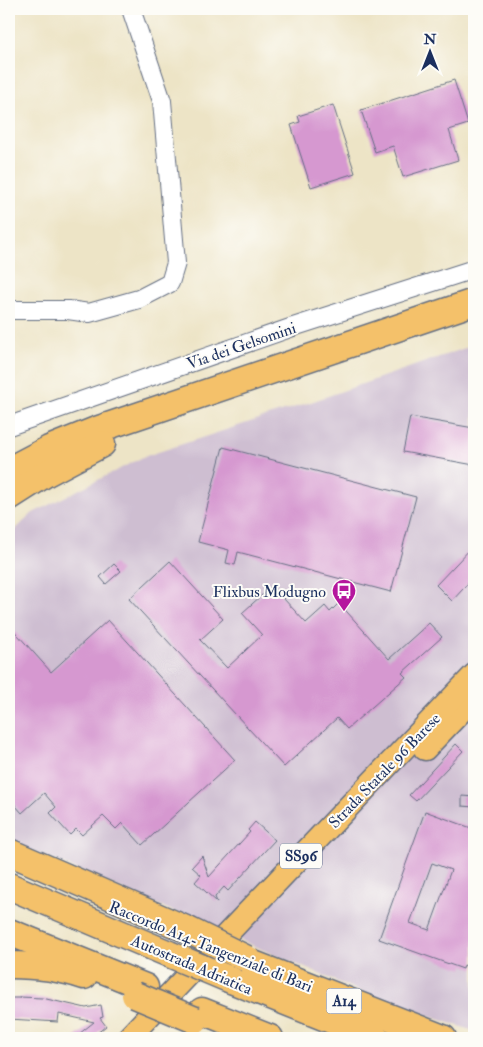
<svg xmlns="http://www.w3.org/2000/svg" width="483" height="1047" font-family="'IM FELL Double Pica',serif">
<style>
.industrial{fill:#cebed1}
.building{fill:#d698d0;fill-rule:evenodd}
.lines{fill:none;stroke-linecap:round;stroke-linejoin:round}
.minor-casing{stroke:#646e82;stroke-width:20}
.major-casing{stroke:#646e82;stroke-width:25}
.highway-casing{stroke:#646e82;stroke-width:29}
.minor{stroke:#fff;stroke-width:18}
.major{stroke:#f4c16a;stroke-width:22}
.highway{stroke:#f4c16a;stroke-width:26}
.highway-bridge-casing{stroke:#646e82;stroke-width:29;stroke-linecap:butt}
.highway-bridge{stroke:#f4c16a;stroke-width:26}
.labels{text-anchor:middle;stroke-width:4;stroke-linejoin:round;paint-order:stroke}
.shield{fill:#fdfcf7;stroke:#5f6c8c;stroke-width:1}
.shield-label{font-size:15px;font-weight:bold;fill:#1b2f5e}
.street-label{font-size:16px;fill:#1b2f5e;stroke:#fdfcf7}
.poi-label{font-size:16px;fill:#1b2f5e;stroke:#fdfcf7;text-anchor:end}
</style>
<rect width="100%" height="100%" fill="#fdfcf7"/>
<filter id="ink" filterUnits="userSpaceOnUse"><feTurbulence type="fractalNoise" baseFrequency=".02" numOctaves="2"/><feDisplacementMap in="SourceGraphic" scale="10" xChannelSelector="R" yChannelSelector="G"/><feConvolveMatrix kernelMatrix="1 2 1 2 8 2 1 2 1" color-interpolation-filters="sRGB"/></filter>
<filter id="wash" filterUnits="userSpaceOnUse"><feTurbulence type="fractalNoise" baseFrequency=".0096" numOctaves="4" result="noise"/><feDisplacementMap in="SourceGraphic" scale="20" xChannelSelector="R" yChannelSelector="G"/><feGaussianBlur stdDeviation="1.12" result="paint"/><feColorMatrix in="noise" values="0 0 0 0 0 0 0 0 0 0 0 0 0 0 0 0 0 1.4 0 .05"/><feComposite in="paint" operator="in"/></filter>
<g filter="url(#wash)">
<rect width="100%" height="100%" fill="#ede4c6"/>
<polygon class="industrial" points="474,345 474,1031 380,1000 14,843 9,838 9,535 33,513 143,457 308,403"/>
<g id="blocks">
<g class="building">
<polygon points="454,80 468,124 449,130 458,160 403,177 393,146 375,152 361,110"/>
<polygon points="333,105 355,173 311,187 291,125 300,122 298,116"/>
<polygon points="410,417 474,428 474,465 403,452"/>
<polygon points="223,447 416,497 391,592 238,552 235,565 226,563 229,550 198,542"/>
<polygon points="474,545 474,577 452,601 436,585"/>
<polygon points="170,561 223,619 200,640 227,668 262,635 242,613 272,586 306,623 325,606 330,612 339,603 389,659 429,623 442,637 402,673 406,677 347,729 337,718 284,767 129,599"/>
<polygon points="114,564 121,571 106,584 100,577"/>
<polygon points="108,620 235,760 142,845 122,823 116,829 103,816 82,835 76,829 70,835 50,813 56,807 44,793 22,813 9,798 9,625 51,672"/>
<polygon points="456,744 463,751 416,801 409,795"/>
<polygon points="462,796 474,797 474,807 462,806"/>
<path d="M425,811L474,829V969L464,965L463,969L379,939ZM432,863L451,870L429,930L410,923Z"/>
<polygon points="255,822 275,840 228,891 224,887 215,897 217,902 195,882 201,875 192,867 202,856 209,877 250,832 248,830"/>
<polygon points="20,997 42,998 86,1008 101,1005 103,1017 100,1018 106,1026 91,1038 74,1038 94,1022 59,1014 58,1022 9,1019 9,998 20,998"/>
</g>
</g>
</g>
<g filter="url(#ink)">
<use href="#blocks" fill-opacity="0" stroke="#646e82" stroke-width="1"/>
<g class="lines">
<defs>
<g id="minor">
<polyline points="9,310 68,310 89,313 139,299 170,283 176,263 162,101 131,9"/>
<polyline points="9,426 293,327 474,269"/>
</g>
<g id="major">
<polyline points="425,749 474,698"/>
<polyline points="128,1038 474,675"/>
</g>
<g id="highway">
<polyline points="9,470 49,449 96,430 474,302"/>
<polyline points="9,497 45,474 102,444"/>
<polyline points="9,852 188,930"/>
<polyline points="9,886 169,954"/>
<polyline points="9,932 145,987"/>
<polyline points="246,961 443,1038"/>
<path d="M9,965C33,965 61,968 84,976"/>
<polyline points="231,980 376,1038"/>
<polyline points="202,1011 270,1038"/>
</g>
</defs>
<use href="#minor" class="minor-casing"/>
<use href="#major" class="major-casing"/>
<use href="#highway" class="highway-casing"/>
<use href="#minor" class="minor"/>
<use href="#major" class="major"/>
<use href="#highway" class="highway"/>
<defs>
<g id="highway-bridge">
<polyline points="188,930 247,959"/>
<polyline points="169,954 231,980"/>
<polyline points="135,995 195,1020"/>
</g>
</defs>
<use href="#highway-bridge" class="highway-bridge-casing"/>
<use href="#highway-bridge" class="highway-bridge"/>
</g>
</g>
<defs>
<symbol id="bus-pin" viewBox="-11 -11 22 30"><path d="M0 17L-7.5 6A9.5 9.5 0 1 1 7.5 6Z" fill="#b5179e" stroke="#fdfcf7"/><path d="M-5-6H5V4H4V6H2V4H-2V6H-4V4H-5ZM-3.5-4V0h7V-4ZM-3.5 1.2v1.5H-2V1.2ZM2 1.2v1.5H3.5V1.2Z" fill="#fff"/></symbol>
</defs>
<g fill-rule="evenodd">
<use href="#bus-pin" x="330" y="577" width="28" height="38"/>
</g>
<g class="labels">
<g class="shield">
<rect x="280" y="843.5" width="42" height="25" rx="4"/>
<rect x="326.5" y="988.5" width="35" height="25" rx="4"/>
</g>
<g class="shield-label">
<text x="301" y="861">SS96</text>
<text x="344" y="1006">A14</text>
</g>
<g class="street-label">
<text transform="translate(241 345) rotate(-19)" y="6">Via dei Gelsomini</text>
<text transform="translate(384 770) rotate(-46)" y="6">Strada Statale 96 Barese</text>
<text transform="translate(211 946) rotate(22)" y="6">Raccordo A14-Tangenziale di Bari</text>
<text transform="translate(192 964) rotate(23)" y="6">Autostrada Adriatica</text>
</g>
<g class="poi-label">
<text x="326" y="597">Flixbus Modugno</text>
</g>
</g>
<rect width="483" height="1047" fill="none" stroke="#fdfcf7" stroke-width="30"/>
<g transform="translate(430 52)" stroke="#fdfcf7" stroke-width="4" paint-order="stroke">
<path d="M0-4L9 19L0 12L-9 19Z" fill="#1b2f5e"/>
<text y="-8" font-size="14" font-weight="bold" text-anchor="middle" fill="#1b2f5e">N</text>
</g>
</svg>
